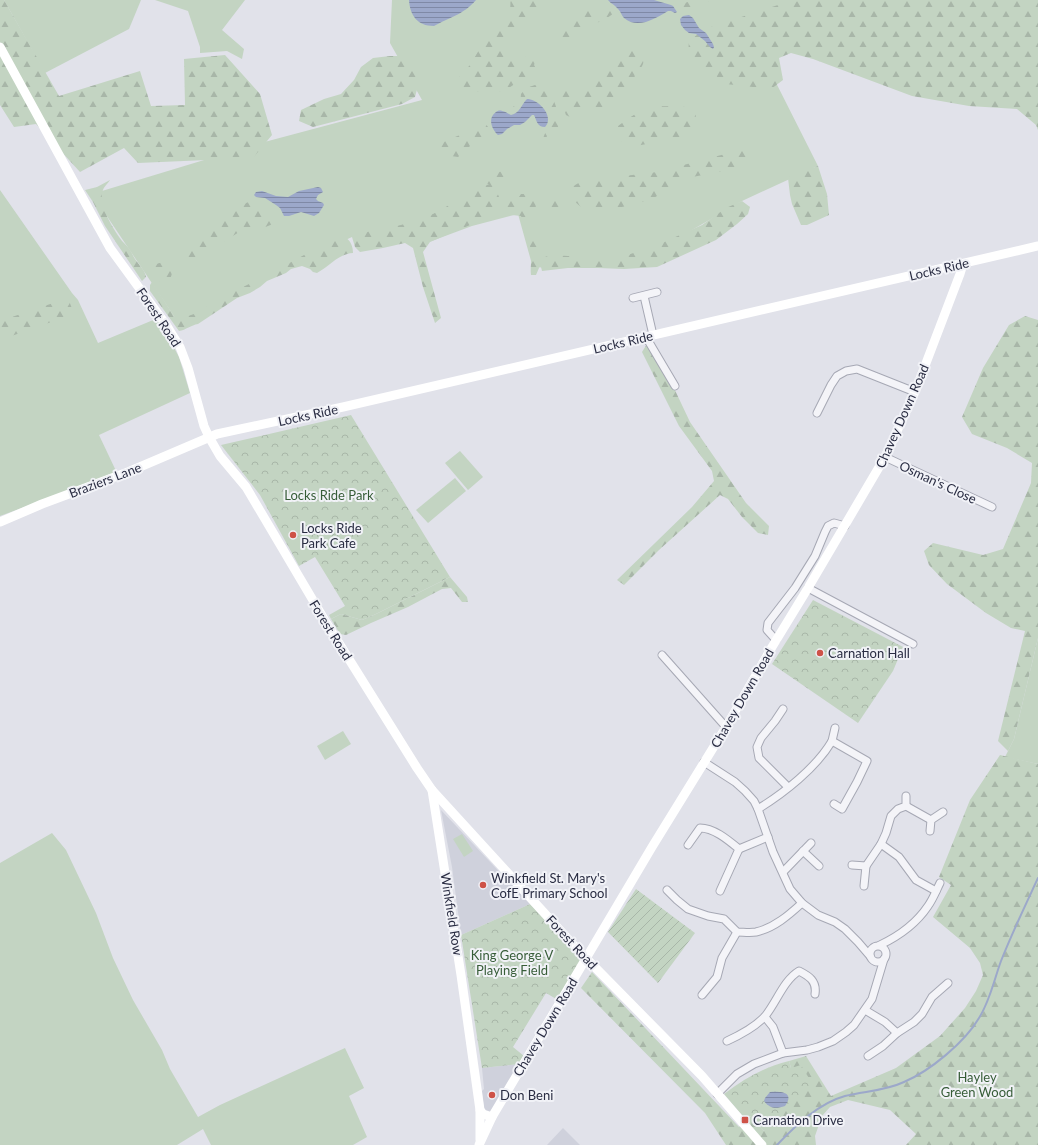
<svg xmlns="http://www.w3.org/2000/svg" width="1038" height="1145" font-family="Lato,sans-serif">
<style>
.built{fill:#cfd1dc}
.grass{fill:#c3d4c2}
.forest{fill:url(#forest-firs)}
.park{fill:url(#park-crowns)}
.garden{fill:url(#garden-furrows)}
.water{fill:url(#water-rules)}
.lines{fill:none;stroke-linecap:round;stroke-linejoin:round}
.stream{stroke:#9ca8ca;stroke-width:2}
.street-casing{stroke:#a6a8b4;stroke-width:9}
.street{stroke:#f4f4f8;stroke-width:7}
.secondary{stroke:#fff;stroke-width:9}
.poi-dot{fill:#ce5247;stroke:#f1f2f7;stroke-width:1.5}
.labels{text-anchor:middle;stroke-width:4;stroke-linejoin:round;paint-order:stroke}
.street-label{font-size:13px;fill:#292c42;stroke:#f1f2f7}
.park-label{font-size:13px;fill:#375d38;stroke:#f1f2f7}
.poi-label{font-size:13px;fill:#292c42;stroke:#f1f2f7;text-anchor:start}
</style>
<defs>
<pattern id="forest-firs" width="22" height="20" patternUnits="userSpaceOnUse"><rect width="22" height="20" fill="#c3d4c2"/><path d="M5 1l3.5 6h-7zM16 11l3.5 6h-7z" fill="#a8b6a8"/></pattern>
<pattern id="park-crowns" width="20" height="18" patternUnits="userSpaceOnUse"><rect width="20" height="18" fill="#c3d4c2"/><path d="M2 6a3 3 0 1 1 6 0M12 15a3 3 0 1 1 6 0" fill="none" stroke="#a8b6a8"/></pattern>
<pattern id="garden-furrows" width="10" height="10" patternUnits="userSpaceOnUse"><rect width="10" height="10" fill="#c3d4c2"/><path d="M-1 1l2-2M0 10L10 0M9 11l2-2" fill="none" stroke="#a8b6a8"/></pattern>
<pattern id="water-rules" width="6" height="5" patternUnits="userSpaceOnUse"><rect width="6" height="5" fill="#9ca8ca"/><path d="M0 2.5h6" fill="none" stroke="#7f89a6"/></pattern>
</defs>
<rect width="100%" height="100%" fill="#e1e2ea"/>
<g class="built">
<polygon points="441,810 530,904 461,935 452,867"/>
<polygon points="519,1064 491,1113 484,1110 482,1091 484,1089 482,1068"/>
<polygon points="563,1128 580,1145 547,1145"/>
</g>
<g class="grass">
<polygon points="4,0 141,0 129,29 45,73"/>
<polygon points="155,0 245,0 222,30 244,49 242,59 227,51 200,53 200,47 188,11"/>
<polygon points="392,0 873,0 764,59 818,166 742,201 642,259 533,268 518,214 472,226 429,242 405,243 352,237 274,273 180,325 92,194 257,144 422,100 390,43"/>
<polygon points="0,190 72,293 78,300 98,343 158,318 179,357 190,393 99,435 117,473 0,516"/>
<polygon points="460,451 483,477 468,490 445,463"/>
<polygon points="455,478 466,491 428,523 416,510"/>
<polygon points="1038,638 1038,764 1005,757 1014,739"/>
<polygon points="343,731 351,744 325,760 317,746"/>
<polygon points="52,833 66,850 96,913 113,958 133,1000 162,1050 170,1069 198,1117 220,1105 345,1048 364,1088 349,1096 367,1137 353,1145 211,1145 203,1129 177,1145 0,1145 0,863"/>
<polygon points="462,834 473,851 464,857 453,839"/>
</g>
<g class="forest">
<polygon points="0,0 4,0 59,96 140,71 151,106 185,105 184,59 225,55 260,94 272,135 253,158 138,163 124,148 80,172 36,124 14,127 0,105"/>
<path d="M510,0H546L543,5L524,19L506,43C508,52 510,57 518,61C527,58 533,49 543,45V48L538,55L534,65L538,72C530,79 526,78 518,82C513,85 508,89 501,91C496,92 491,90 485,90C478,91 470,95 464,89C461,86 459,82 458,78L470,65L485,40C485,40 490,39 491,39C501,32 513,12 510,0Z"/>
<path d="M693,0H711C702,4 691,11 681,9L682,4Z"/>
<polygon points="805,0 1038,0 1038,130 1036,125 1017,109 969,106 912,96 813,59 791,53 779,58 783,80 771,89 726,84 705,67 688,56 689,40 708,28 781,4"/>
<path d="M585,5H594L596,10L601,14C607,11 610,7 617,9C611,18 602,19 594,25L592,26L589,24C582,26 566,45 560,41C558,40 557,38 555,36L556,34C564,25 575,9 585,5Z"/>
<path d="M629,49H635L642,52C645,62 644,67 635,73L634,84L604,107L588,110L570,117L566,115L557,91L562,89L573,91L594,82L610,62Z"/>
<polygon points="390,56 403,56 414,67 419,82 415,97 402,104 313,127 299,121 301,110 324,99 341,94 354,80 361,67 373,58"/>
<path d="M535,85C552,83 561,115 558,128L555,129L543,140C544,132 551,126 552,118C547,108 540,100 530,95L526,96L515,113H512L507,110C515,106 521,104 521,94L526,88Z"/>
<path d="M683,106L696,115L692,134L674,139L630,147L620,140L618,126C627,119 637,112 648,108C656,105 674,107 683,106Z"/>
<polygon points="479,123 485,123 488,127 491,134 471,145 463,153 458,157 451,156 441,153 441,143 469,131 473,126"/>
<polygon points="744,149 752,157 744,166 724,171 687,178 652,199 636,204 603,211 581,207 573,200 570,188 582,181 657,172"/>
<path d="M818,166L827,194L829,215L807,225H801L792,204L790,195L788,178C793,173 810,169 818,166Z"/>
<path d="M511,170L513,171V174C510,177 508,177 504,179C499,181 496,184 492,186L495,187L501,202L496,214L430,242L423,252L441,318L435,323L423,287L413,248L405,243L383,248L360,252L355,247L352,237L370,231L401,225L433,214L460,199L473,189L482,184L489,185L485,182L487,177H493L498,172Z"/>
<path d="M110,180C108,183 104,187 103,190C97,204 114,230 122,241C125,244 128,247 130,250C132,253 133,256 135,259C139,265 145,270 146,277L142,281L105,226L93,202L85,190L97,187Z"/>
<path d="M521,194H526L536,195C537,201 535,206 536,211C532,214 527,214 525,220L527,226L537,241V246L535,256L539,268L536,275H531C530,267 532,261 531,253C530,240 525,228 521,216L512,215L501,211V208L506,201L511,198C516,200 518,199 521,194Z"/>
<polygon points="559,194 567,207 566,209 551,209 548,205 549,202"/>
<path d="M251,201L257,205L268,211L276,222C265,228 256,231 244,229L199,257C192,259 188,259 182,254L199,245L213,229L246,203Z"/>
<polygon points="742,201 750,207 748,214 737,224 716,240 657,267 624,269 598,268 568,268 542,271 539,259 551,255 585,257 622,257 662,243 702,225 726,208"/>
<path d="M346,238C351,241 353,247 353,253C338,254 330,266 317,273L313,272L310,269L302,266L291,269L286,273L267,281L260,287L250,293L237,298L198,324C191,325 186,330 179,331L150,291V285L152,282L174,316L179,319L194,314L229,294L251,283L275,270L284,266L315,249L337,240Z"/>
<path d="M171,260C173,271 173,279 164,286C158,280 153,273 152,265Z"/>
<polygon points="68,298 74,314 0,340 0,321"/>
<polygon points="1025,316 1038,320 1038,638 1014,739 1008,751 998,741 1025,631 1011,628 986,613 947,584 929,565 924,551 933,543 983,555 1003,549 1031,483 1032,463 1007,448 972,434 962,417 983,368 1009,325"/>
<polygon points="647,344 655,348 690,422 746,503 769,526 768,535 758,533 742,517 728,499 720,495 659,550 624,585 617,580 692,507 714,481 712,471 679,426 642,352"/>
<polygon points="450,577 467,597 468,602 462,602 451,588 442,589 408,607 371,623 346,635 340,634 331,619 341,614 362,620 376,614"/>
<polygon points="1000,755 1038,764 1038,1145 906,1145 916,1134 890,1110 848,1100 830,1107 822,1116 815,1136 816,1145 726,1145 705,1113 581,988 592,972 739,1127 750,1116 764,1131 791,1068 789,1061 806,1056 831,1096 896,1068 940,1036 965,1008 976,991 983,975 980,963 970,948 933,917 951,885 939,877 970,800"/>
</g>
<g class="park">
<polygon points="351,415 450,577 376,614 362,620 341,614 331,619 329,615 345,606 315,557 299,566 260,495 221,445"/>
<polygon points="813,600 903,647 893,671 858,723 772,664"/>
<polygon points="530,904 582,959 558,1000 546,993 513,1047 524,1056 519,1064 482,1068 461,935"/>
<path d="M789,1061L791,1068L801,1065L813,1085L764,1131L750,1116L746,1120L724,1094C746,1078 762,1068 789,1061Z"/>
</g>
<polygon class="garden" points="636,889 695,933 658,983 608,932"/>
<g class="water">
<path d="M409,0H476C463,15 450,17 434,26C417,26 410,15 409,0Z"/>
<path d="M608,0H654L671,5L673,6L677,12L675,13L671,11H668C656,18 638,30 624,18C621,15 621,11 617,8C614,4 611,4 608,0Z"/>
<polygon points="689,15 693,18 699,28 706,33 713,44 714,47 713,49 710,47 705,41 696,34 689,33 685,30 681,25 680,19 683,16"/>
<path d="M527,99C538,99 555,116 545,127C537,127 537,121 534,115H532L525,122L520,125H514L507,129L502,134L498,135C492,130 487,118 496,112C497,111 500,110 502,111C505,111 508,114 511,115C520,113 521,105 527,99Z"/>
<polygon points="318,187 321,188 323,192 318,195 316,199 318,201 323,203 324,205 319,213 314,216 301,212 289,216 284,216 280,208 276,205 265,198 256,197 254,195 256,192 262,191 276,196 288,197 299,191"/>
<path d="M770,1092C781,1091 795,1092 785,1106C776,1109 770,1109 764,1101L765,1098Z"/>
</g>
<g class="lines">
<path class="stream" d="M777,1145C795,1126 819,1103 845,1096C865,1091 885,1091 904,1082C930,1071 965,1042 979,1018C990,1001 994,980 1001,961C1012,933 1025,906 1038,878"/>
<defs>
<g id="street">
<polyline points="644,296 653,335"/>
<polyline points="633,298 657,292"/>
<polyline points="646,337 675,386"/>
<polyline points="817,413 831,385 837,376 846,371 857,369 915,392"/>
<polyline points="885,457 992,507"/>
<polyline points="808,588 913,644"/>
<polyline points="776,640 767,630 768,623 795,588 815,556 825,532 828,526 834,523 845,526"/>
<polyline points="662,655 726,727"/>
<polyline points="783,709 775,721 761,738 757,747 759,758 788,787"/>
<polyline points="832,741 835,728"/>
<polyline points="704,762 735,782 745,791 754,801 758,809 773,852 790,889 802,903 818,915 835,922 845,929 858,942 870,956"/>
<polyline points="906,806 931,820"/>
<path d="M758,809C784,793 816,768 832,741L867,761L857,782L842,809L834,804"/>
<polyline points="930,831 931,820 943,812"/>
<polyline points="881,844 899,857 916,880 936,891"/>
<path d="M688,845L700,828C714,828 728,840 739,849L720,891"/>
<polyline points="739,849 768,837"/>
<polyline points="803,851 819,866"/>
<polyline points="852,865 866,866 864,886"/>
<polyline points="866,866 881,844 886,833 891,816 898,809 906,806 906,796"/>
<polyline points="783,872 811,843"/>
<path d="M667,890L677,900L688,909L708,916L724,919L737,932C743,932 750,933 756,932C774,928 789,915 802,903"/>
<path d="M880,945C899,936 916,924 928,906C933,899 936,891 940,883"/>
<circle cx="878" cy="954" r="8"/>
<polyline points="702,995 717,977 722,958 737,932"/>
<polyline points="865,1010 885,1022 897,1033 914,1022 922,1014 932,997 948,983"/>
<polyline points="765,1017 773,1027 783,1053"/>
<path d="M727,1041C740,1035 757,1026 766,1015C777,1001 784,980 799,971C809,976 817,981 815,994"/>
<polyline points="868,1056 883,1046 897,1033"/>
<polyline points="717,1094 737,1074 754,1064 783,1053 807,1050 818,1047 833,1041 846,1032 854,1025 872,999 884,959"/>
</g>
</defs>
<use href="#street" class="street-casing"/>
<use href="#street" class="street"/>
<g class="secondary">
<polyline points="0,47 110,248 167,326 180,347 188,368 204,426 209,437 220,456 246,487 327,624 417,768 432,790 579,951 702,1076 762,1145"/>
<polyline points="0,522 42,504 128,472 217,434 343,407 1038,246"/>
<polyline points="432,790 461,975 480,1110 483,1114 492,1117"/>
<polyline points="480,1110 480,1140"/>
<polyline points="479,1145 492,1117 652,847 726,727 772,647 808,588 885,457 915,392 960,274 963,264"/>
</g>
</g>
<g class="poi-dot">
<circle cx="293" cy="535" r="4"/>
<circle cx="820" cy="653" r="4"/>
<circle cx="483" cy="885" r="4"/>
<circle cx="492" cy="1095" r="4"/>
<rect x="741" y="1116" width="8" height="8" rx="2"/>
</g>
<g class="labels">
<g class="street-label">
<text transform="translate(939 269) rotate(-13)" y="5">Locks Ride</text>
<text transform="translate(159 317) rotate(56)" y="5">Forest Road</text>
<text transform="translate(623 342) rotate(-13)" y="5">Locks Ride</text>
<text transform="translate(308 415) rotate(-12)" y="5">Locks Ride</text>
<text transform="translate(902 416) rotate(-66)" y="5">Chavey Down Road</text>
<text transform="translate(105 480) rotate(-21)" y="5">Braziers Lane</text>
<text transform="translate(938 482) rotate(25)" y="5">Osman's Close</text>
<text transform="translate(331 630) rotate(58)" y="5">Forest Road</text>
<text transform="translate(742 698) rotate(-60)" y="5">Chavey Down Road</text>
<text transform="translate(452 914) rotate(81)" y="5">Winkfield Row</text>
<text transform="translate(572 942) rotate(47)" y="5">Forest Road</text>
<text transform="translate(545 1027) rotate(-59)" y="5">Chavey Down Road</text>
</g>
<g class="park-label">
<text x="329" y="500">Locks Ride Park</text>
<text x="512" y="960">King George V<tspan x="512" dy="15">Playing Field</tspan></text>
<text x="977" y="1082">Hayley<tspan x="977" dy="15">Green Wood</tspan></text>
</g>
<g class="poi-label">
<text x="301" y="533">Locks Ride<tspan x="301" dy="15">Park Cafe</tspan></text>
<text x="828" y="658">Carnation Hall</text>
<text x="491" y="883">Winkfield St. Mary's<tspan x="491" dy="15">CofE Primary School</tspan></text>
<text x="500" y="1100">Don Beni</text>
<text x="753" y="1125">Carnation Drive</text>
</g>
</g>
</svg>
